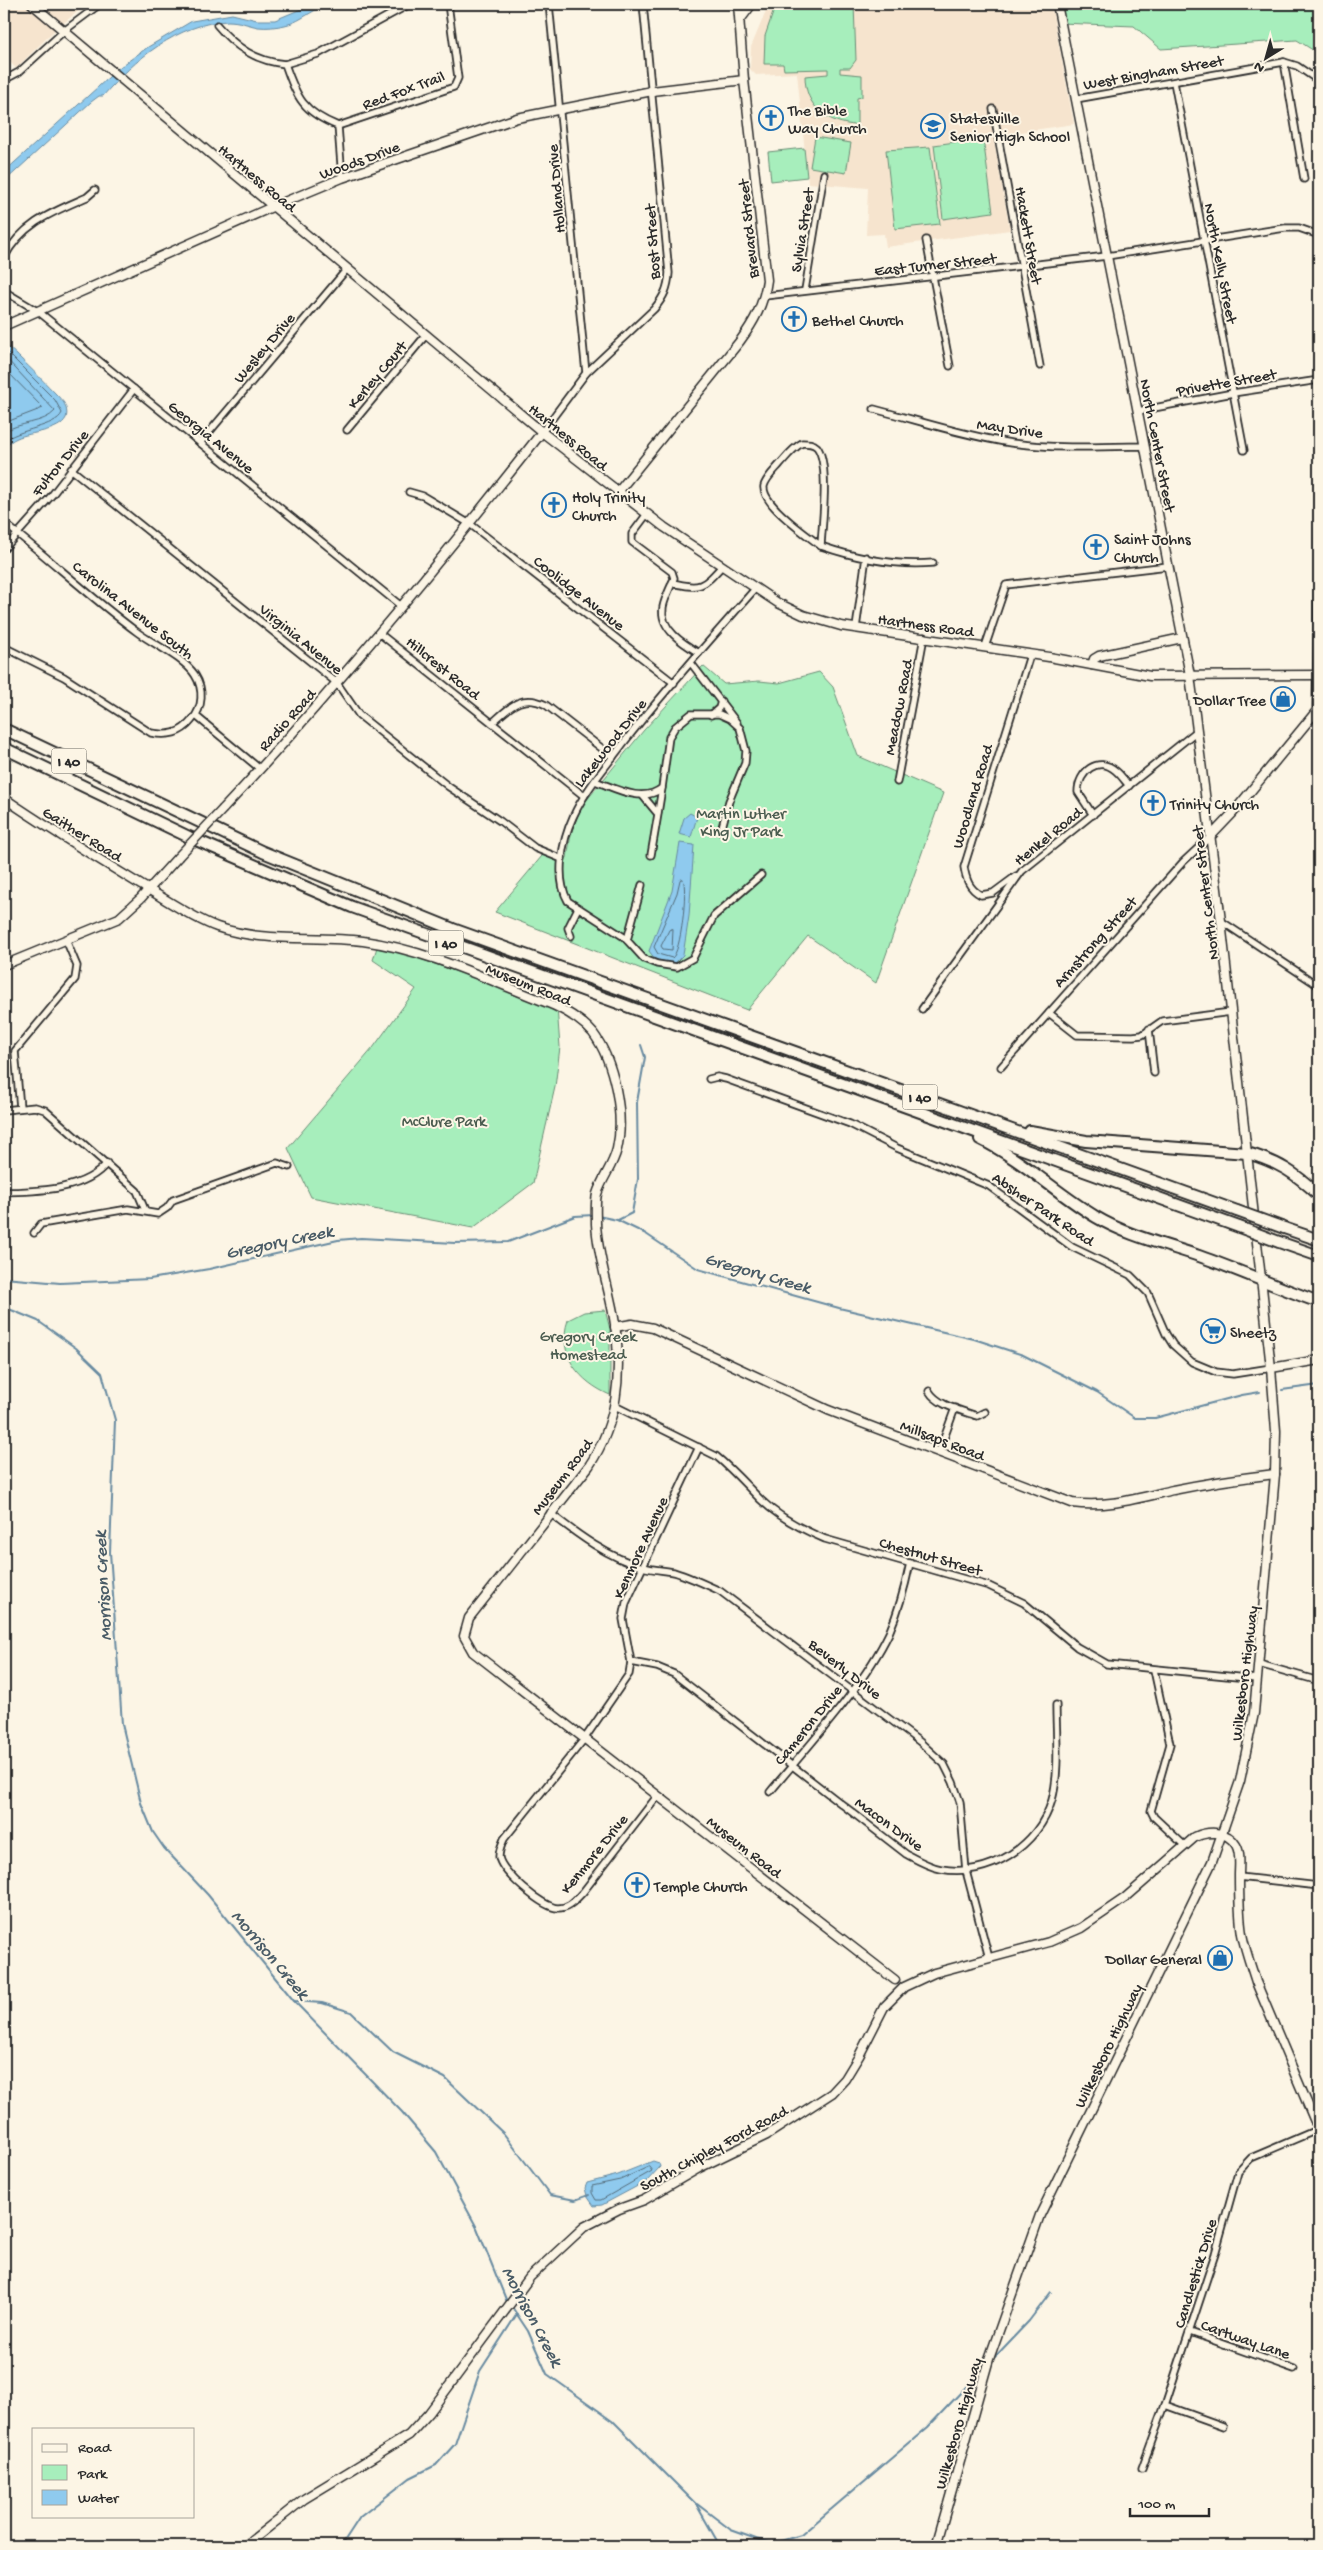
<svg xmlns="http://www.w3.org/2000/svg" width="1323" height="2550" font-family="'Gochi Hand',sans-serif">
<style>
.built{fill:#f6e4ce}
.green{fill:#a7eebc;stroke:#698c74}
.water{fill:#8fcaee;stroke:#678aa0}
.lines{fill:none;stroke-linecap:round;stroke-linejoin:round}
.shore{stroke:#536b79;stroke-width:1}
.stream{stroke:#678aa0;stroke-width:2}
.street-casing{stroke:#2b2b2b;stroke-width:9}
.secondary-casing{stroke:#2b2b2b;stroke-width:11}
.highway-casing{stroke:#2b2b2b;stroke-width:14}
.street{stroke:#fcf5e5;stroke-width:5.5}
.secondary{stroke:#fcf5e5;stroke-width:8}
.highway{stroke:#fcf5e5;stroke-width:10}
.secondary-bridge-casing{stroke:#2b2b2b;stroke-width:11;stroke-linecap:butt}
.highway-bridge-casing{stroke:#2b2b2b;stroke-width:14;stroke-linecap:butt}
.secondary-bridge{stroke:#fcf5e5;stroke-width:8}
.highway-bridge{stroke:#fcf5e5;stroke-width:10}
.labels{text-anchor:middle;stroke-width:4;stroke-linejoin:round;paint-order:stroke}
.shield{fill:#fcf5e5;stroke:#6a6863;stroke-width:1}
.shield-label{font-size:15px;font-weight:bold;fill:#2b2b2b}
.street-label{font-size:16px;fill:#2b2b2b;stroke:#fcf5e5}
.poi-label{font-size:16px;fill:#2b2b2b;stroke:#fcf5e5;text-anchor:start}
.park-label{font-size:16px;fill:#4a5c4f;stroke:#fcf5e5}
.water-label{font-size:18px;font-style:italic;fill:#495b66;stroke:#fcf5e5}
</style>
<rect width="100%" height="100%" fill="#fcf5e5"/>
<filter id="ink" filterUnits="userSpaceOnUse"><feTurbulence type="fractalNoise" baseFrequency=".02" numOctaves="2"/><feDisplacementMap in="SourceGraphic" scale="10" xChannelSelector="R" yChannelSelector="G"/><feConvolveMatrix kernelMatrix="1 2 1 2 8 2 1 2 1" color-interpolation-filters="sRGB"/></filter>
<g filter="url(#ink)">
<g class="built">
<polygon points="4,4 87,4 55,30 16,68 4,57"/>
<polygon points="769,4 1051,4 1074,124 993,136 1010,230 886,247 884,234 866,235 868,188 808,183 797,73 756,75 750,69 751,47"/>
</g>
<g class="green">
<path d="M776,4H854L856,60L850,68H840V73L862,75V97L857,98V125C828,124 805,107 805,76L828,74V69L784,70L783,64H764L765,36Z"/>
<polygon points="1059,4 1319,4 1319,54 1297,40 1161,49 1134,26 1060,23"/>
<polygon points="815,137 851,143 846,173 810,167"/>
<polygon points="983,138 993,212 943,219 934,145"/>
<polygon points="930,147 940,224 895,229 886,150"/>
<polygon points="804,148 807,177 771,181 768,152"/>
<polygon points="703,666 724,684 759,681 779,683 819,672 833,687 858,756 943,793 876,983 808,936 747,1010 495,912 547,850 557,856 567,858 571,834 581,807 644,730"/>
<polygon points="378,944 557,1007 560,1047 555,1087 533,1183 473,1228 311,1197 288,1148 373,1048 416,989 373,960"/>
<path d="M605,1310L610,1329V1395C580,1382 556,1355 568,1320L584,1312Z"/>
</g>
<g class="water">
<path d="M313,4H334C316,5 302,22 285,25C276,27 267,28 258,27C248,25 239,21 228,21C178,23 134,60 103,96H99L91,102L4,182V172L120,67L148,47L192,21L232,14L257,20H275Z"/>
<path d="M4,344C8,345 59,396 64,403C66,407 68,413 66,418C59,432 30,432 17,438C12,440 8,444 4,446Z"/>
<polygon points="690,813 697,817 691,837 679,834 684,818"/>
<polygon points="680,843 694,845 689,916 683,955 674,964 655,959 649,951 672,891"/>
<polygon points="653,2161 659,2163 660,2167 647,2181 602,2205 594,2206 587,2196 585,2188 587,2183 618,2175"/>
</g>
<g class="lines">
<g class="shore">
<path d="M4,349L55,400L62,413C56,427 18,429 4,441"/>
<path d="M4,356L55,411C44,424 18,422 4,432"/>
<polyline points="4,368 43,408 4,423"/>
<path d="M683,879C688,888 681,953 672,958L658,954L654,947L677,893L680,880Z"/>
<polygon points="673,929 672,950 663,949 661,946 669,930"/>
<polygon points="649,2167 652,2171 601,2200 596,2200 592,2193 592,2186 620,2180"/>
</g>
<g class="stream">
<polyline points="598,1216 617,1220 646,1234 698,1269 839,1308 974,1339 1023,1355 1097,1392 1135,1418 1155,1418 1242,1395 1260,1392"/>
<polyline points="618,1220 632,1213 638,1179 637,1102 645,1057 641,1045"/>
<polyline points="4,1278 60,1283 150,1279 209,1269 338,1240 361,1238 455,1243 508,1242 575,1216 594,1215"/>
<polyline points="4,1307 38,1321 76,1348 102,1373 115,1420 110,1552 122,1724 141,1803 153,1832 164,1848 208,1895 294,2001 402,2112 436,2152 477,2228 507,2302"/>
<polyline points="1282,1390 1319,1385"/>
<polyline points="294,2001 322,2003 351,2012 393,2052 445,2078 504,2134 550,2195 575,2200 589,2195"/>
<polyline points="512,2307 528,2331 547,2374 613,2421 696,2504 720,2546"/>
<polyline points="992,2360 1029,2321 1051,2292"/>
<polyline points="697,2504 731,2530 756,2539 774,2543 801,2535 928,2427 982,2370"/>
<polyline points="341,2546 360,2517 410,2478 436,2465 455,2444 480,2371 517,2314"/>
</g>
<defs>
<g id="street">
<polyline points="549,4 586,373"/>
<path d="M217,25C236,48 256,61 285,64C297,98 303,112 338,126L342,178"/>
<polyline points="1284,62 1304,179"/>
<polyline points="285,64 318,54 410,4"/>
<polyline points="4,80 19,72 64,31 100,4"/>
<polyline points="1174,82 1244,450"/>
<polyline points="1076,99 1284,62 1297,66 1319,81"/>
<polyline points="993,109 1040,366"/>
<polyline points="338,126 454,87 458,78 448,4"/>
<polyline points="926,240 950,366"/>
<path d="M4,258C22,223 53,212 87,197L95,190"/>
<polyline points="805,290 824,174"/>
<polyline points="4,291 39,312 401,606"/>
<polyline points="765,296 1107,256 1285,228 1299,228 1319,235"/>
<path d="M874,409C920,421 965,436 1011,443C1055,449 1100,447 1145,446"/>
<polyline points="1138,411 1233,393 1319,380"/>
<polyline points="347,430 426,335"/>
<path d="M542,432L586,373L654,309C664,297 668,288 669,273L643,4"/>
<polyline points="200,443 347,269"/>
<path d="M802,443C808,443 813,443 817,447C830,464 822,524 821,546C808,536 761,504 764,486C766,478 775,470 780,464C787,456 793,448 802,443Z"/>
<polyline points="71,469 337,683 359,715 449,787 500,821 535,848 562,859"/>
<polyline points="409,492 423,496 470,524 674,683"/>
<path d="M647,514L632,534V542L672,572L674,578C671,587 665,597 663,607C659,629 684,644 699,653"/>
<path d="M4,523C49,558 91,598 137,632C153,644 184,658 195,675C204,689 203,708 192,720C181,734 168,736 151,733L64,677L4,647"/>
<path d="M821,546C856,558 897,566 933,563"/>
<polyline points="4,549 52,495 134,389"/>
<path d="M672,583C701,589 702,588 722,566"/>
<path d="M755,589C710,640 664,691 622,745C605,768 585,790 573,817C562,841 555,878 568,901L624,937L644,959L657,964L677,967L693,958L714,916L761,875"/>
<polyline points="856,628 866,557"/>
<polyline points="379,633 584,796"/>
<polyline points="985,647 1006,585 1168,566"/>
<polyline points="691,663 737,723"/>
<polyline points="1316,711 1319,529"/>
<polyline points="711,715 719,708 721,701"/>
<polyline points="196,716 260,769"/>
<path d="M492,723C510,707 521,693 546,705L613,757"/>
<path d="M595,781C615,788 642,804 662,788L669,737L675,727L691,714H719L730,719L740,728L746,751L745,763L729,801L721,831"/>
<polyline points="897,782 924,637"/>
<polyline points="643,796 658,814 651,855"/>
<polyline points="658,813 662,788"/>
<path d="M1093,815L1078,792C1078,772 1098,755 1116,771C1121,775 1125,781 1129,786"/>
<path d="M1016,876L993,893L981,895C969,889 966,879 964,867L1030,655"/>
<polyline points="1221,921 1319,986"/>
<polyline points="571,936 568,928 578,908"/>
<polyline points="627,940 642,885"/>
<polyline points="922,1009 1022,871 1197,731"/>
<polyline points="1049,1013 1077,1035 1133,1036 1142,1035 1162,1021 1231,1012"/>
<polyline points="1149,1029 1154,1073"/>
<polyline points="1001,1067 1183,862 1211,836"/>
<polyline points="709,1079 717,1077 726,1079 850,1124 897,1148 989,1186 1072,1247 1130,1275 1148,1293 1166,1334 1173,1345 1192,1362 1216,1372 1233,1374 1271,1368"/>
<polyline points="20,1108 15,1051 75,979 77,966 66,940"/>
<polyline points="4,1110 35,1107 45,1110 137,1191 145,1210"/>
<path d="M4,1192C37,1191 85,1191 107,1163"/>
<polyline points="34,1233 41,1224 128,1209 158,1214 167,1208 173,1200 277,1163 289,1167"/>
<path d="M929,1391C938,1406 961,1410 977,1416L985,1412"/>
<path d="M615,1406L716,1456C733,1470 746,1485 761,1500C780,1518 801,1529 825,1539L989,1586L1024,1603L1077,1647L1107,1664L1257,1679"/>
<polyline points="939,1452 955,1408"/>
<path d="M550,1513C578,1535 609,1558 643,1567C653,1570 664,1570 674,1572C690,1577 705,1584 720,1591L920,1742L944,1764L953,1782L960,1802L966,1871L989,1958"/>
<path d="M631,1662L657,1667L674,1674L906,1854C917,1860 929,1867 941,1869C988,1878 1039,1846 1052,1800C1060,1771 1056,1735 1056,1705"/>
<polyline points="1259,1664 1319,1681"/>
<polyline points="1154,1670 1170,1744 1151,1811 1154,1817 1185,1846"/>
<path d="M770,1792C809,1745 863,1687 889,1633C899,1610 905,1587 910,1563"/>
<path d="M658,1795L583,1892C576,1899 570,1908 558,1908C543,1908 501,1872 499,1857C499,1850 502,1844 504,1839L585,1738L629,1674L631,1662L623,1619L626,1603L699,1447"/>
<polyline points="1239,1877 1319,1886"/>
<polyline points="1190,2332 1294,2369"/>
<polyline points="1165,2405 1223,2426"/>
<polyline points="1142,2468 1165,2405 1215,2254 1238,2172 1251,2158 1319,2129"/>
</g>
<g id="secondary">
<polyline points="32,4 542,432 664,527 778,603 803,615 841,626 1049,657 1150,676 1319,675"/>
<polyline points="740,20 752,4"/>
<polyline points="4,326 272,207 342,178 517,118 652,91 744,80"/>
<path d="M618,492L740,341C754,322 764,304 767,280L744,80L738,4"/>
<polyline points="1092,665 1094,659 1099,656 1182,638"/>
<path d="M4,798C49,829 95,857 141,885C166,899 190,917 217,927C263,943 315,935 363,941C429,950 492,982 553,1005C568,1012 582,1020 593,1033C614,1061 625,1115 617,1149C613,1166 602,1178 597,1194C595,1203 596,1214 596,1224C598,1259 610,1290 615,1324C622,1376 618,1422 589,1466L469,1618L464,1636L473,1652L895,1980"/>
<path d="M223,809C336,689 440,562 542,432"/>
<polyline points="1211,836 1232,814 1319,708"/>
<polyline points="4,965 119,918 141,898 178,857"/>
<path d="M615,1327L632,1324L653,1328L828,1410L1072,1503C1107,1508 1139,1498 1173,1490C1207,1483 1241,1478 1275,1474"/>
<polyline points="1271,1368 1319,1360"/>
<path d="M245,2546L304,2499L409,2435L429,2413L530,2277L584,2227L619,2209L644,2200L699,2168L767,2135L832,2093L845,2079L859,2056L884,2007L904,1987L934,1973L1049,1942L1081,1928L1125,1898L1195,1837C1208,1831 1227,1830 1236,1845C1241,1853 1239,1866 1239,1875C1239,1894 1239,1915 1242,1934C1245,1950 1251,1966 1256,1982L1319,2131"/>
<polyline points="936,2546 989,2359 1040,2215 1212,1862 1240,1781 1254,1713 1275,1474 1276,1431 1271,1368 1221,921 1190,675 1057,4"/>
</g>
<g id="highway">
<polyline points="4,729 263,852 453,929 1237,1211"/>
<polyline points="4,748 189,837 352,907 1239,1227"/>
<path d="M1030,1131L1086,1141L1247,1153C1279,1162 1295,1173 1319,1195"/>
<path d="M980,1139C1023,1160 1056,1193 1096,1217C1128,1236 1164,1244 1199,1256C1239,1270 1279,1288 1319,1302"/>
<polyline points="1284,1228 1319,1240"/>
<polyline points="1279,1242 1319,1256"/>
</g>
</defs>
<use href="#street" class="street-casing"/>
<use href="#secondary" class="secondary-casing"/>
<use href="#highway" class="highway-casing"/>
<use href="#street" class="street"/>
<use href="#secondary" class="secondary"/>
<use href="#highway" class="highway"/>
<defs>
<polyline id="secondary-bridge" points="178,857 223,809"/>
<g id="highway-bridge">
<polyline points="1237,1211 1284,1228"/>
<polyline points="1239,1227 1279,1242"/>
</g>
</defs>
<use href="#secondary-bridge" class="secondary-bridge-casing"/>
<use href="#highway-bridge" class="highway-bridge-casing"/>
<use href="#secondary-bridge" class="secondary-bridge"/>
<use href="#highway-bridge" class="highway-bridge"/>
</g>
</g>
<defs>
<symbol id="church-ring" viewBox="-11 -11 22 22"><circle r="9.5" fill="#fcf5e5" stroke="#1f6fb2" stroke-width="1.5"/><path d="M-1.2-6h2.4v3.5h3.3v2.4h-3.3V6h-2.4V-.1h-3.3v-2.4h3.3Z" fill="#1f6fb2"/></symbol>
<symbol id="school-ring" viewBox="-11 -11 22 22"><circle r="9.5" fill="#fcf5e5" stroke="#1f6fb2" stroke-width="1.5"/><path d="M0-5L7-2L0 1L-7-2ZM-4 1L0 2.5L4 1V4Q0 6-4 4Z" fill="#1f6fb2"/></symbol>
<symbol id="shop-ring" viewBox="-11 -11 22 22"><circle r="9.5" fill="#fcf5e5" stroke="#1f6fb2" stroke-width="1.5"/><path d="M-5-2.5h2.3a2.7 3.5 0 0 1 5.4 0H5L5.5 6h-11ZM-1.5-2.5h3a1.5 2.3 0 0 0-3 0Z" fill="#1f6fb2"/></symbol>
<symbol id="supermarket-ring" viewBox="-11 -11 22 22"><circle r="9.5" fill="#fcf5e5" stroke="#1f6fb2" stroke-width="1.5"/><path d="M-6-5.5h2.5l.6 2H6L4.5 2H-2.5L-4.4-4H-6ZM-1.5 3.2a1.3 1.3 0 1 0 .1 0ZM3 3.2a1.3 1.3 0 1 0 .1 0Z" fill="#1f6fb2"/></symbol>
</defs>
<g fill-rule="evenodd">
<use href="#church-ring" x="757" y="104" width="28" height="28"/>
<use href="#school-ring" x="919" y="112" width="28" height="28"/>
<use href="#church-ring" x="780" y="305" width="28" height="28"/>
<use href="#church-ring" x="540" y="491" width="28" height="28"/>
<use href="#church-ring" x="1082" y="533" width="28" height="28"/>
<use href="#shop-ring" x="1269" y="685" width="28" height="28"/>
<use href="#church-ring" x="1139" y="789" width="28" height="28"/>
<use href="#supermarket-ring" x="1199" y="1317" width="28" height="28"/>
<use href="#church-ring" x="623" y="1871" width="28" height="28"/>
<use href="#shop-ring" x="1206" y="1944" width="28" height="28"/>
</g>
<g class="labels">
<g class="shield">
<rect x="51.5" y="748.5" width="35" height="25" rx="4"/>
<rect x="428.5" y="930.5" width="35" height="25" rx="4"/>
<rect x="902.5" y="1084.5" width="35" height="25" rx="4"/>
</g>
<g class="shield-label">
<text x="69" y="766">I 40</text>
<text x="446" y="948">I 40</text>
<text x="920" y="1102">I 40</text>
</g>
<g class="street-label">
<text transform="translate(1153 71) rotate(-10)" y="6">West Bingham Street</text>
<text transform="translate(403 89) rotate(-20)" y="6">Red Fox Trail</text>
<text transform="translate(359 159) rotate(-20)" y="6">Woods Drive</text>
<text transform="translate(258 177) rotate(40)" y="6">Hartness Road</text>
<text transform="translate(555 189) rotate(-95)" y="6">Holland Drive</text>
<text transform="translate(747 229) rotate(-96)" y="6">Brevard Street</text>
<text transform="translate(801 230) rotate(-81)" y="6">Sylvia Street</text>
<text transform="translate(1030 235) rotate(80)" y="6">Hackett Street</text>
<text transform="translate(651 242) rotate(-94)" y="6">Bost Street</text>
<text transform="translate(935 263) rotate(-6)" y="6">East Turner Street</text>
<text transform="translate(1222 263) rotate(79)" y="6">North Kelly Street</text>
<text transform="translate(263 347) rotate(-50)" y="6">Wesley Drive</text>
<text transform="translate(376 374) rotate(-50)" y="6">Kerley Court</text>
<text transform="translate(1226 381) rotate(-10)" y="6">Privette Street</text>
<text transform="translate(1010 427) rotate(8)" y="6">May Drive</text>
<text transform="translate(212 436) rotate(39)" y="6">Georgia Avenue</text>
<text transform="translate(569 436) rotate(39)" y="6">Hartness Road</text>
<text transform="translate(1159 445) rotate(79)" y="6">North Center Street</text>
<text transform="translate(59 462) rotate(-51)" y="6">Fulton Drive</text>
<text transform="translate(580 592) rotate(38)" y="6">Coolidge Avenue</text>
<text transform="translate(134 609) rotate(38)" y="6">Carolina Avenue South</text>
<text transform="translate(926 624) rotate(8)" y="6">Hartness Road</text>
<text transform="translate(302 638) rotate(39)" y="6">Virginia Avenue</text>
<text transform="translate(444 667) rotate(39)" y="6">Hillcrest Road</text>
<text transform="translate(897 707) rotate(-79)" y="6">Meadow Road</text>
<text transform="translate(286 719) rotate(-48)" y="6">Radio Road</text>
<text transform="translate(609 742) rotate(-52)" y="6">Lakewood Drive</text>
<text transform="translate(971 796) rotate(-73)" y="6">Woodland Road</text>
<text transform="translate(83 833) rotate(32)" y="6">Gaither Road</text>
<text transform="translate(1047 835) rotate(-39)" y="6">Henkel Road</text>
<text transform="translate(1204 893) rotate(-97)" y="6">North Center Street</text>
<text transform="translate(1094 941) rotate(-48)" y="6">Armstrong Street</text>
<text transform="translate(529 983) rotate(22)" y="6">Museum Road</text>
<text transform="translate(1044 1208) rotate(34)" y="6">Absher Park Road</text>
<text transform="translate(943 1439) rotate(21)" y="6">Millsaps Road</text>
<text transform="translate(561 1476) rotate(-53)" y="6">Museum Road</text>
<text transform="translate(639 1547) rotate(-65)" y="6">Kenmore Avenue</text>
<text transform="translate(931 1555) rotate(16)" y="6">Chestnut Street</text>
<text transform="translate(846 1668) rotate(38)" y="6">Beverly Drive</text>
<text transform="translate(1243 1673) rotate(-83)" y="6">Wilkesboro Highway</text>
<text transform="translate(807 1724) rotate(-51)" y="6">Cameron Drive</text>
<text transform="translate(890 1823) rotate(36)" y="6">Macon Drive</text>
<text transform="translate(745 1846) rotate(38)" y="6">Museum Road</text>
<text transform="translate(593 1853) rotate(-51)" y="6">Kenmore Drive</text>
<text transform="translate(1107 2045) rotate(-64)" y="6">Wilkesboro Highway</text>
<text transform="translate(713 2147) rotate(-28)" y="6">South Chipley Ford Road</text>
<text transform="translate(1194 2273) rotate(-73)" y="6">Candlestick Drive</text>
<text transform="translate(1246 2338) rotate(19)" y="6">Cartway Lane</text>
<text transform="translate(957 2423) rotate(-74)" y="6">Wilkesboro Highway</text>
</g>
<g class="poi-label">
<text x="788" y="115">The Bible<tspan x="788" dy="18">Way Church</tspan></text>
<text x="950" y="123">Statesville<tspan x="950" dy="18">Senior High School</tspan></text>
<text x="812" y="325">Bethel Church</text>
<text x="572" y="502">Holy Trinity<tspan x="572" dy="18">Church</tspan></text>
<text x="1114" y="544">Saint Johns<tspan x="1114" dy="18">Church</tspan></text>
<text x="1266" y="705" text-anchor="end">Dollar Tree</text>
<text x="1170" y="809">Trinity Church</text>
<text x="1230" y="1337">Sheetz</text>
<text x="654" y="1891">Temple Church</text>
<text x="1202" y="1964" text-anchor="end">Dollar General</text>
</g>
<g class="park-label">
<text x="741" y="818">Martin Luther<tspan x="741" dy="18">King Jr Park</tspan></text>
<text x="444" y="1126">McClure Park</text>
<text x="588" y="1341">Gregory Creek<tspan x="588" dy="18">Homestead</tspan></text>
</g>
<g class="water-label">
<text transform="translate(279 1241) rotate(-12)" y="6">Gregory Creek</text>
<text transform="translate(758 1272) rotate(16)" y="6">Gregory Creek</text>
<text transform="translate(102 1586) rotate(-93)" y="6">Morrison Creek</text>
<text transform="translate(271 1954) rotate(50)" y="6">Morrison Creek</text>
<text transform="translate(533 2316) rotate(62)" y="6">Morrison Creek</text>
</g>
</g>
<rect width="1323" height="2550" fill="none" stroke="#fcf5e5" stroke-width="20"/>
<rect x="10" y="10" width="1303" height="2530" fill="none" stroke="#2b2b2b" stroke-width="2" filter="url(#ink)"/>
<rect x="32" y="2428" width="162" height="90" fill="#fcf5e5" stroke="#a8a49b"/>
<rect x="42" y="2444" width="25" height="8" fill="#fcf5e5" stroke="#a8a49b"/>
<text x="78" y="2452" font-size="15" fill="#2b2b2b">Road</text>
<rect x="42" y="2465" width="25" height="15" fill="#a7eebc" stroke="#a8a49b"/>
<text x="78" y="2478" font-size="15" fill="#2b2b2b">Park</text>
<rect x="42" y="2490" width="25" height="15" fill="#8fcaee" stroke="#a8a49b"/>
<text x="78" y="2502" font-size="15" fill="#2b2b2b">Water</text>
<g transform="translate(1266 58) rotate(217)" stroke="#fcf5e5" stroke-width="4" paint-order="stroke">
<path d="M0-4L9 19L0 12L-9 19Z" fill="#2b2b2b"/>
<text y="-8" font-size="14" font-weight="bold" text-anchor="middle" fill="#2b2b2b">N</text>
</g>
<path d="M1130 2508v8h79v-8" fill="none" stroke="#2b2b2b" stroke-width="2.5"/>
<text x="1138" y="2508" font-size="15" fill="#2b2b2b" stroke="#fcf5e5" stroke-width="4" paint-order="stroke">100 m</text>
</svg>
